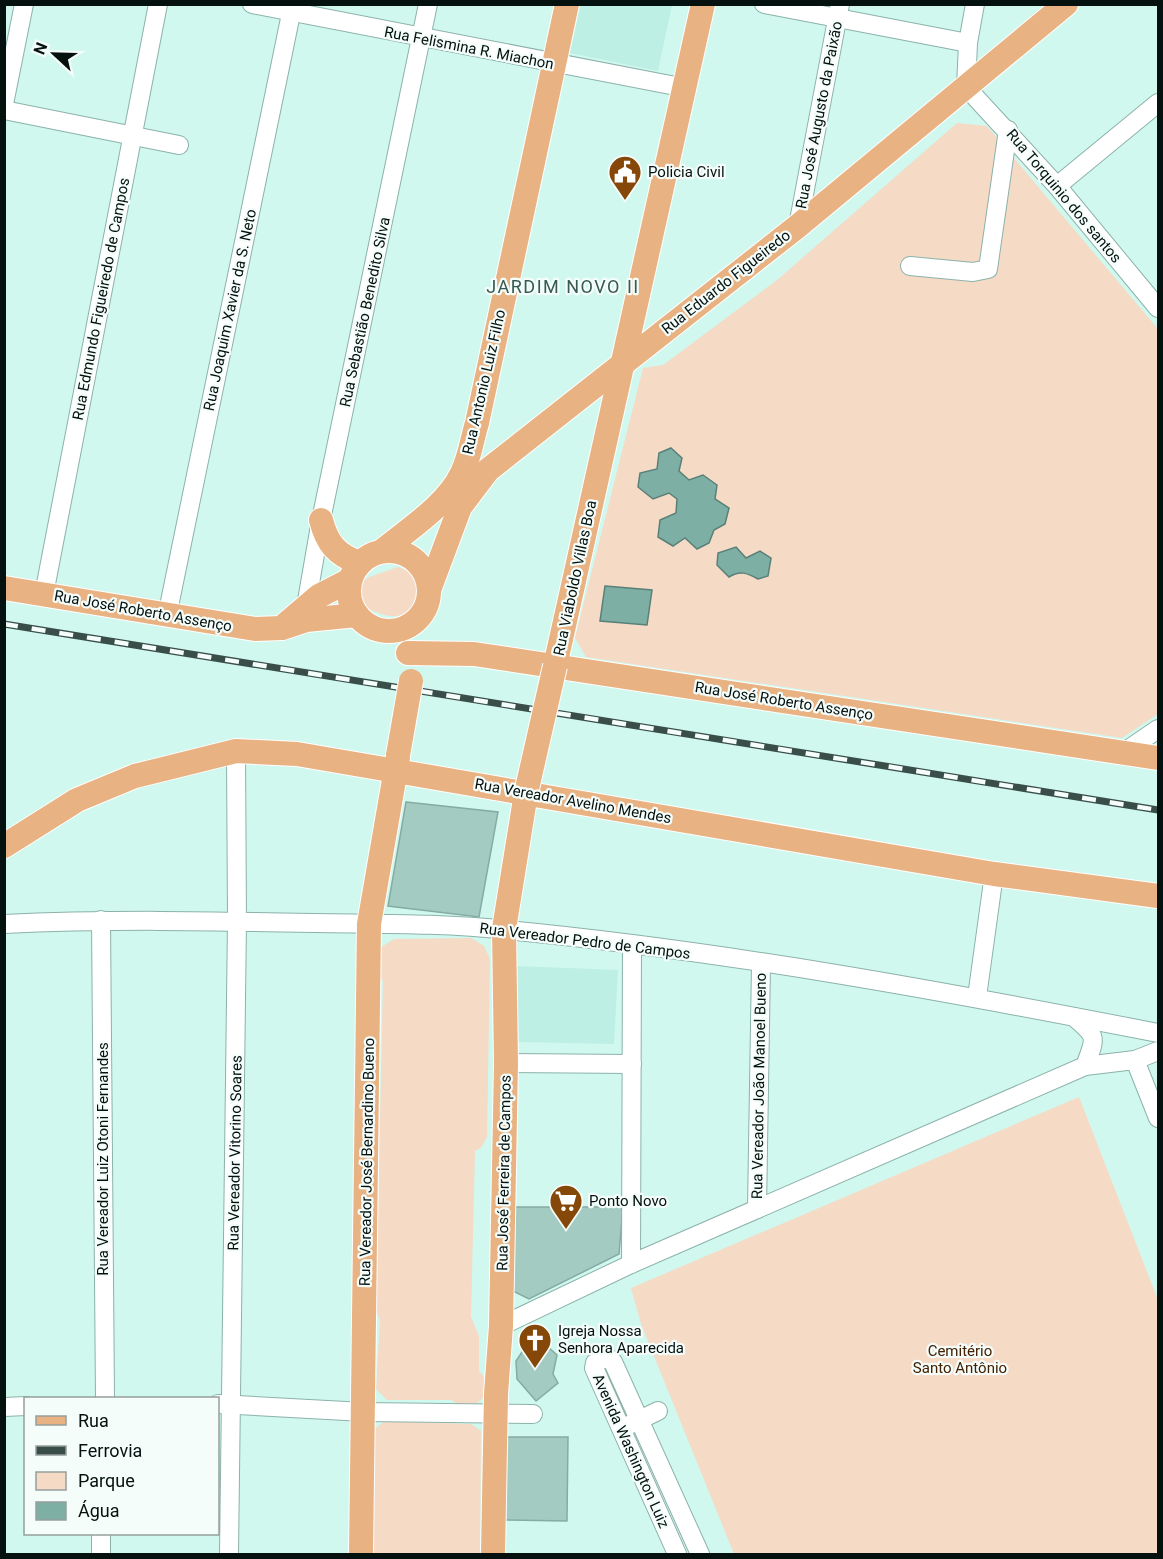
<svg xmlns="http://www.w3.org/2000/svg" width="1163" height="1559" font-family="Roboto,sans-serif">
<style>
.built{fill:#bdefe4}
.green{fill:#f5dac6}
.water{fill:#7eafa5;stroke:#598078;stroke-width:1.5}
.building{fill:#a4cbc2;stroke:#85aba3;stroke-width:1.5}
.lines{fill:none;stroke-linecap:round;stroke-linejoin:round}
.minor-casing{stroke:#8cb2aa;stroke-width:20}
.major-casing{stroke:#fff;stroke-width:26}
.minor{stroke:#fff;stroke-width:18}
.major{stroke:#e8b282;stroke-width:24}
.rail-casing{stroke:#394d49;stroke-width:7}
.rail{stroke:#f5fdfb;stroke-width:4.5;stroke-dasharray:14;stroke-linecap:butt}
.major-bridge-casing{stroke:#fff;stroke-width:26;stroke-linecap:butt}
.major-bridge{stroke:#e8b282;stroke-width:24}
.labels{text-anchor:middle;stroke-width:4.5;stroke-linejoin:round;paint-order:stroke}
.street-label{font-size:15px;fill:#04110e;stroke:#f5fdfb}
.poi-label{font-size:15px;fill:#04110e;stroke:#f5fdfb;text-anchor:start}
.park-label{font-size:15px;fill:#432001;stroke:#f5fdfb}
.quarter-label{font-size:18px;letter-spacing:1.5px;fill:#375a53;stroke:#f5fdfb}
</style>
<rect width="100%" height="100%" fill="#d0f8ef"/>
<g class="built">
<polygon points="580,5 672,5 658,71 570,53"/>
<polygon points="516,966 618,970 614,1044 517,1042"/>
</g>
<g class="green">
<polygon points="957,123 987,126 1158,329 1158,714 1122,738 586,657 575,638 643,368 663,365 777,280"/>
<path d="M398,567L419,575C423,601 408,625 379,613C376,612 369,610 366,607C362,603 359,596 356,591L358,584L369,577Z"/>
<polygon points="471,938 484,946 490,959 487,1137 481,1148 475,1151 471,1317 479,1336 479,1371 487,1380 484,1397 476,1404 459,1405 451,1400 387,1400 376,1389 380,1320 376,1309 383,981 379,973 380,948 394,939"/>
<polygon points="1079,1097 1158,1300 1158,1554 734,1554 641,1324 631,1288"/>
<polygon points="385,1421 471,1424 481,1431 480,1554 369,1554 373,1430"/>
</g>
<g class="water">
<polygon points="671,448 682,458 679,471 689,480 703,475 717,485 715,499 729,508 725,524 714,530 709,543 697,549 685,538 673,546 658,537 660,520 676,513 677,499 669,493 653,499 638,487 640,473 657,469 659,453"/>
<path d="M736,547L746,558L760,551L771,558L768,576L758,579C747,573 740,570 729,577L717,565L718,553Z"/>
<polygon points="605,586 652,590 647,625 600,621"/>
</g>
<g class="building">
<polygon points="406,802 498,812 479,917 388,906"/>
<polygon points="511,1207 623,1207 619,1254 529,1299 509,1289"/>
<polygon points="538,1338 557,1355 553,1374 558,1383 536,1401 517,1379 516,1361 524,1349"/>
<polygon points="503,1437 568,1437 567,1521 502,1520"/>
</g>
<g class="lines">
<defs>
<g id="minor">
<polyline points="252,4 686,88"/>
<polyline points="764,4 968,43"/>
<polyline points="975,4 968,43 966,87 1057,186 1158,308"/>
<polyline points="4,104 24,4"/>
<polyline points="4,110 179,145"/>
<polyline points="1057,186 1158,103"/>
<polyline points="798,226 840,4"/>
<polyline points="910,266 973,272 988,269 1008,130"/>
<polyline points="44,594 158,4"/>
<polyline points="305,612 321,520 428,4"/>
<polyline points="167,616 293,4"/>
<polyline points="1123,753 1158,729"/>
<polyline points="101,920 105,1398"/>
<path d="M4,924C108,919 211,921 314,923C378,924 443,923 507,930C726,951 943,991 1158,1033"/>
<polyline points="977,997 994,874"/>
<path d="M1074,1017C1098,1037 1096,1037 1085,1066"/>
<polyline points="1135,1060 1158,1118"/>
<polyline points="506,1063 632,1064"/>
<polyline points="757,1209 761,964"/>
<polyline points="631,1264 632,944"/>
<polyline points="501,1326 631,1264 1085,1066 1135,1060 1158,1051"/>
<polyline points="218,1404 364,1412 533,1414"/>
<polyline points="4,1407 26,1406"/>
<polyline points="629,1425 658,1411"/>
<polyline points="101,1554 101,1534"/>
<polyline points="229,1554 237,921 236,751"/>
<polyline points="677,1554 594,1368 595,1363 607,1357 613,1362 700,1554"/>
</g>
<g id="major">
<path d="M321,520C327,543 336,555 360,563"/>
<path d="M382,551C409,529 447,505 462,473C470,457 472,439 477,423L567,4"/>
<circle cx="389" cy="591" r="40"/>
<polyline points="4,588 255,629 282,628 306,620 357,615"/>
<polyline points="429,590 460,507 488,470 798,226 1066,4"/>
<polyline points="286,624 319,596 350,580"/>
<polyline points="408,653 474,654 1158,758"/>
<polyline points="555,666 703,4"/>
<polyline points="4,846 77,800 135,776 236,751 297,754 994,874 1158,896"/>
<polyline points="361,1554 369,924 398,757"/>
<polyline points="493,1554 496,1394 501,1326 506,1063 504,929 526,793"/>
</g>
</defs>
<use href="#minor" class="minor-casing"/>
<use href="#major" class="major-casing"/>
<use href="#minor" class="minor"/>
<use href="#major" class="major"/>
<defs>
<polyline id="rail" points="4,624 1158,810"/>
</defs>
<use href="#rail" class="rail-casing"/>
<use href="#rail" class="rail"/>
<defs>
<g id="major-bridge">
<polyline points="398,755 411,681"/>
<polyline points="526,793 555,666"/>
</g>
</defs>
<use href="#major-bridge" class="major-bridge-casing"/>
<use href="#major-bridge" class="major-bridge"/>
</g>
<defs>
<symbol id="civic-pin" viewBox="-11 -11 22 30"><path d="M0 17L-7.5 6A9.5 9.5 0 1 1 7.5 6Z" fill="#864809" stroke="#f5fdfb"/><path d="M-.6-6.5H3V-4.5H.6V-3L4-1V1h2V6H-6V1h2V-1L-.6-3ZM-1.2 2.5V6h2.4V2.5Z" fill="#fff"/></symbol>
<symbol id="supermarket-pin" viewBox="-11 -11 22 30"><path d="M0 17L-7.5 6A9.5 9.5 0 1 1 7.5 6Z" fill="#864809" stroke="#f5fdfb"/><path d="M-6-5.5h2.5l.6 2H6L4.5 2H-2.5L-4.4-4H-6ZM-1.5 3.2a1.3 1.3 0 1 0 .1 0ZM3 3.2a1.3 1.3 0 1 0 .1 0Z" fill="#fff"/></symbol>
<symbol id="church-pin" viewBox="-11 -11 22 30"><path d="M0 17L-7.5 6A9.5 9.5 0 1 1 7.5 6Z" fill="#864809" stroke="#f5fdfb"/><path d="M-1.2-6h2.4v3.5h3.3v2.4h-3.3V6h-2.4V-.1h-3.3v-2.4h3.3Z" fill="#fff"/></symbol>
</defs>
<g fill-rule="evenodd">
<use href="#civic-pin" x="606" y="153" width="38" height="52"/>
<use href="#supermarket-pin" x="547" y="1182" width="38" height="52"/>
<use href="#church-pin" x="516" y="1321" width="38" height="52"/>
</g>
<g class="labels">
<g class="street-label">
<text transform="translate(469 48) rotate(11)" y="5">Rua Felismina R. Miachon</text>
<text transform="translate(819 115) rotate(-79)" y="5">Rua José Augusto da Paixão</text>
<text transform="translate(1064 196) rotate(50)" y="5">Rua Torquinio dos santos</text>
<text transform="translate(726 282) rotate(-38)" y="5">Rua Eduardo Figueiredo</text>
<text transform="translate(101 299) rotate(-79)" y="5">Rua Edmundo Figueiredo de Campos</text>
<text transform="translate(230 310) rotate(-78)" y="5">Rua Joaquim Xavier da S. Neto</text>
<text transform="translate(365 312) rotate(-78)" y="5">Rua Sebastião Benedito Silva</text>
<text transform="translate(484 382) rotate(-77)" y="5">Rua Antonio Luiz Filho</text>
<text transform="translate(575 578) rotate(-78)" y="5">Rua Viaboldo Villas Boa</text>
<text transform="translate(143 611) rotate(10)" y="5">Rua José Roberto Assenço</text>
<text transform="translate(784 701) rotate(9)" y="5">Rua José Roberto Assenço</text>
<text transform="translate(573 801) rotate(10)" y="5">Rua Vereador Avelino Mendes</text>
<text transform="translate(585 941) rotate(7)" y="5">Rua Vereador Pedro de Campos</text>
<text transform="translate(759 1086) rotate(-89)" y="5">Rua Vereador João Manoel Bueno</text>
<text transform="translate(235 1153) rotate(-89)" y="5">Rua Vereador Vitorino Soares</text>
<text transform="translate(103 1159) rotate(-90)" y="5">Rua Vereador Luiz Otoni Fernandes</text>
<text transform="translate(367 1162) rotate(-89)" y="5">Rua Vereador José Bernardino Bueno</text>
<text transform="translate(504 1173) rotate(-89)" y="5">Rua José Ferreira de Campos</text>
<text transform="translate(631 1451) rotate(66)" y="5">Avenida Washington Luiz</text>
</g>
<g class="poi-label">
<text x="648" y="177">Policia Civil</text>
<text x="589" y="1206">Ponto Novo</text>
<text x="558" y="1336">Igreja Nossa<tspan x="558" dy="17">Senhora Aparecida</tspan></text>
</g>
<g class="park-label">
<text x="960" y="1356">Cemitério<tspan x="960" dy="17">Santo Antônio</tspan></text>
</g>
<g class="quarter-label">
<text x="563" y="293">JARDIM NOVO II</text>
</g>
</g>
<rect width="1163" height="1559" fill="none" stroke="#04110e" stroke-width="12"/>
<rect x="24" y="1397" width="195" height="138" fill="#f5fdfb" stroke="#959f9c" stroke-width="1.5"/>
<rect x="36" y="1416" width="30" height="9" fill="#e8b282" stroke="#959f9c" stroke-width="1.5"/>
<text x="78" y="1427" font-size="18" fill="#04110e">Rua</text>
<rect x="36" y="1446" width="30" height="9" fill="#394d49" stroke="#959f9c" stroke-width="1.5"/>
<text x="78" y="1457" font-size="18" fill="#04110e">Ferrovia</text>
<rect x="36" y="1472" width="30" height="18" fill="#f5dac6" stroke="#959f9c" stroke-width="1.5"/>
<text x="78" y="1487" font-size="18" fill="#04110e">Parque</text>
<rect x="36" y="1502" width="30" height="18" fill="#7eafa5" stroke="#959f9c" stroke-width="1.5"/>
<text x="78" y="1517" font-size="18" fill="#04110e">Água</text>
<g transform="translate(54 54) rotate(292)" stroke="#f5fdfb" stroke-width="4.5" paint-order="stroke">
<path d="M0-4.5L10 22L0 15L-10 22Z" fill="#04110e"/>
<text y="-9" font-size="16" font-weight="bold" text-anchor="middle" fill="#04110e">N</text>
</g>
</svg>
